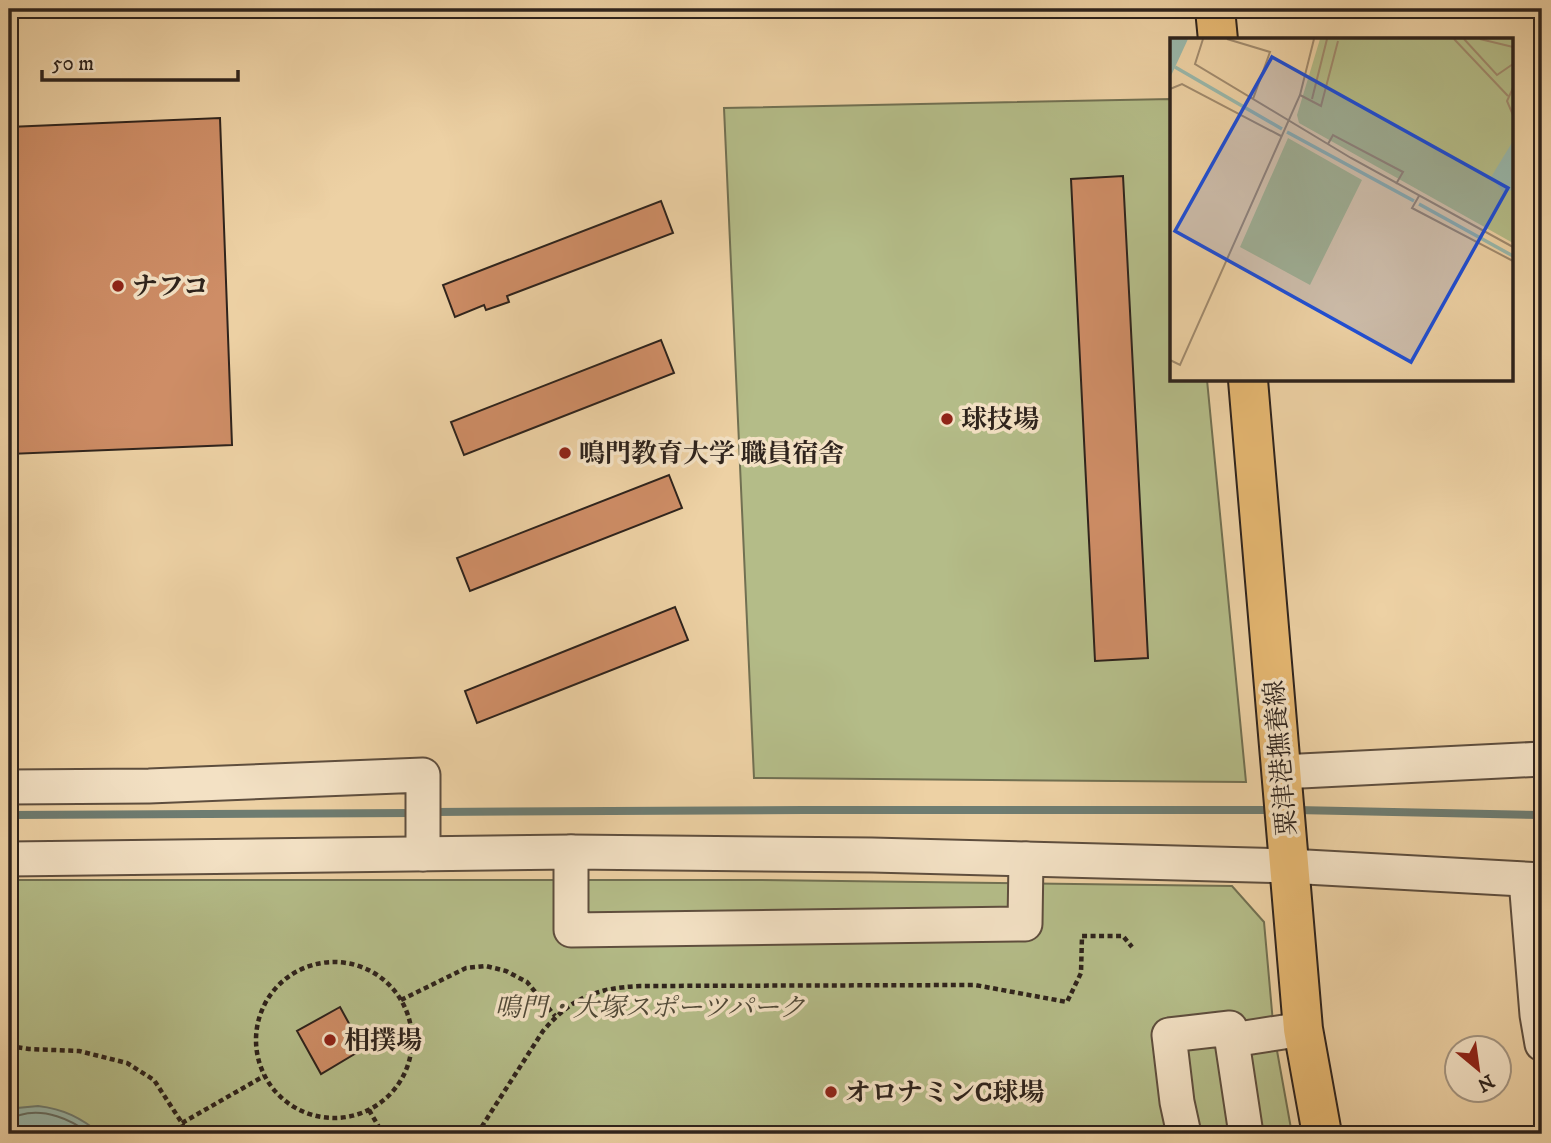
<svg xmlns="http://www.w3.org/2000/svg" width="1551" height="1143" font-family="'IM FELL DW Pica','Noto Serif JP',serif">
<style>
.green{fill:#b4bc88;stroke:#717052;stroke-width:2}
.water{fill:#99b7aa;stroke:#6e7c71;stroke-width:2}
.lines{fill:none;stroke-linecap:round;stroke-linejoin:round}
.shore{stroke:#646d63;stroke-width:2}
.stream{stroke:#6e7c71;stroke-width:8}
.building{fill:#ce8d66;stroke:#2e231c;stroke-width:2}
.minor-casing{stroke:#5e4e3e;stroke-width:37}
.major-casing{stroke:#2e231c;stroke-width:42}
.path{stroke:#2e231c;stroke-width:4.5;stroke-dasharray:5 3.5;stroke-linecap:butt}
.minor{stroke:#f3e1c4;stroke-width:33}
.major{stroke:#e6b872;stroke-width:38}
.poi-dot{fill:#8f2418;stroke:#f3e1c4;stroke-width:2.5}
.labels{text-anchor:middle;stroke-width:7;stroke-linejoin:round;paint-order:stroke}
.poi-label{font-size:26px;font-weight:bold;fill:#2e231c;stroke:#f3e1c4;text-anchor:start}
.street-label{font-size:26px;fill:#2e231c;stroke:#f3e1c4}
.park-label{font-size:26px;font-style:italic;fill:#504937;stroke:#f3e1c4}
.inset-river{fill:none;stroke:#99b7aa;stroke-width:3.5}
.inset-road{fill:none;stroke:#a18b6e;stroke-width:2}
.view{fill:#1d4ed8;fill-opacity:0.15;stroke:#1d4ed8;stroke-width:3.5}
.inset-edge{fill:none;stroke:#2e231c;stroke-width:3.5}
</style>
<rect width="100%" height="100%" fill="#edd1a4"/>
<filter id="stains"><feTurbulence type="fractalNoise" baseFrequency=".00286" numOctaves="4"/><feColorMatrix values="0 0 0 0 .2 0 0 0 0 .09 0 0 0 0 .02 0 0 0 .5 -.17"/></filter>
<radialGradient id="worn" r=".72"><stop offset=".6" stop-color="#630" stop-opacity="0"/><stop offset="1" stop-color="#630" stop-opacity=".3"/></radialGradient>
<g class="green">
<polygon points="1171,99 1171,380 1207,380 1246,782 754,778 724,108"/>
<polygon points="9,880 756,880 1232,886 1264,922 1274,1034 1292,1134 9,1134"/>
</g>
<path class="water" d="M38,1106C64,1109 81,1118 101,1134H9V1112L17,1108Z"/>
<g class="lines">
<path class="shore" d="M9,1118C13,1118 16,1116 20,1115C44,1108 71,1119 90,1134"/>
<g class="stream">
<polyline points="1296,810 1542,815"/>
<polyline points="432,812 804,810 1273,810"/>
<polyline points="9,815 415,813"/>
</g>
</g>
<g class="building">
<polygon points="220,118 232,445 9,454 9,127"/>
<polygon points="1123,176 1148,658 1095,661 1071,179"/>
<polygon points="661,201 673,233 507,296 509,302 486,310 484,305 455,317 443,285"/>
<polygon points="661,340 674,373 464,455 451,422"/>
<polygon points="669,475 682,508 470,591 457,558"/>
<polygon points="675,607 688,640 477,723 465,691"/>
<polygon points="340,1007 363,1049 321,1074 297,1031"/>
</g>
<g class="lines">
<defs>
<g id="minor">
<polyline points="1281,772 1542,759"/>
<polyline points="9,787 149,786 423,775 423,854"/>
<polyline points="571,852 571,930 1025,924 1026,859"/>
<polyline points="9,859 571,852 872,855 1288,866 1542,880"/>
<polyline points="1526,880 1537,1015 1542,1044"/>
<polyline points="1232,1040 1303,1029"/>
<polyline points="1184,1134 1177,1102 1169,1035 1230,1028 1246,1134"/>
</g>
<g id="major">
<polyline points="1215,9 1218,40"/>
<polyline points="1248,380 1303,1029 1322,1134"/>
</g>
</defs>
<use href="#minor" class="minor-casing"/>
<use href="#major" class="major-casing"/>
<g class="path">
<circle cx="334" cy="1040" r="78"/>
<polyline points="401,1000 466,968 486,966 506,971 527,982 555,1016"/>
<polyline points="9,1046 29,1049 79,1051 127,1063 154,1080 182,1123 186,1134"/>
<polyline points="369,1110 383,1134"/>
<polyline points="182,1123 264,1076"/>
<path d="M477,1134L543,1031C571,998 596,988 640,986L975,985L1067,1002L1081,973L1082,936H1123L1132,947"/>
</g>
<use href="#minor" class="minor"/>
<use href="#major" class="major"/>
</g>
<g class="poi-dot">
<circle cx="118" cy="286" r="7"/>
<circle cx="947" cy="419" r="7"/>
<circle cx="565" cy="453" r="7"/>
<circle cx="330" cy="1040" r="7"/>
<circle cx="831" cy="1092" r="7"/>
</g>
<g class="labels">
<g class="poi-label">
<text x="132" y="295">ナフコ</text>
<text x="961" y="428">球技場</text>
<text x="579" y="462">鳴門教育大学 職員宿舎</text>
<text x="344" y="1049">相撲場</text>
<text x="845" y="1101">オロナミンC球場</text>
</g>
<g class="street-label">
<text transform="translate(1280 758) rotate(-95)" y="9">粟津港撫養線</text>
</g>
<g class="park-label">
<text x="650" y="1016">鳴門・大塚スポーツパーク</text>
</g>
</g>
<g transform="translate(1170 38)">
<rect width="343" height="343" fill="#edd1a4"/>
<path d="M150,1H343V205L129,85L127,77ZM118,100L192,142L140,247L70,209Z" fill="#b4bc88"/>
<path d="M0,1H18L0,40ZM343,103V152L333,154L321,139Z" fill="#99b7aa"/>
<path class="inset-river" d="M5,29L112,91M117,94L244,163M249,166L343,218"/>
<path class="inset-road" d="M33,1L25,26L181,120L343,209M57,1L100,14L83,61M284,1L338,58M294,1L327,37L343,26M310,1L343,9M343,50L337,63L343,77M0,51L12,46L111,98M130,57L151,68L168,3M142,61L157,1M158,106L163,97L233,134L226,146M249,158L242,170L343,223M0,322L10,327L130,57L144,1"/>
<path class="view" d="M102,19L338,150L241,324L5,193Z"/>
<rect width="343" height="343" class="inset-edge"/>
</g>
<rect width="1551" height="1143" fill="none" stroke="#edd1a4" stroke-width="35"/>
<rect x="10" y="10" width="1530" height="1122" fill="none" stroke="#2e231c" stroke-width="3.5"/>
<rect x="18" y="18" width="1516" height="1108" fill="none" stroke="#2e231c" stroke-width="2"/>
<g transform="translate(1478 1069) rotate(151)"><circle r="33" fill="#f3e1c4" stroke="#a49581" stroke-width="2"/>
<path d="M0-5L12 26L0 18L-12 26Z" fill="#8f2418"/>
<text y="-10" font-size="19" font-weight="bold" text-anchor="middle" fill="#2e231c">N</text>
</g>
<path d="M42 70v10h196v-10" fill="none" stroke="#2e231c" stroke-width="3.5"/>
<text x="52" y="70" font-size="21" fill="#2e231c" stroke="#f3e1c4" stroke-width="5" paint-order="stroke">50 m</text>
<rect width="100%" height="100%" filter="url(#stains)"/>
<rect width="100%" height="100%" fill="url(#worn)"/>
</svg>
